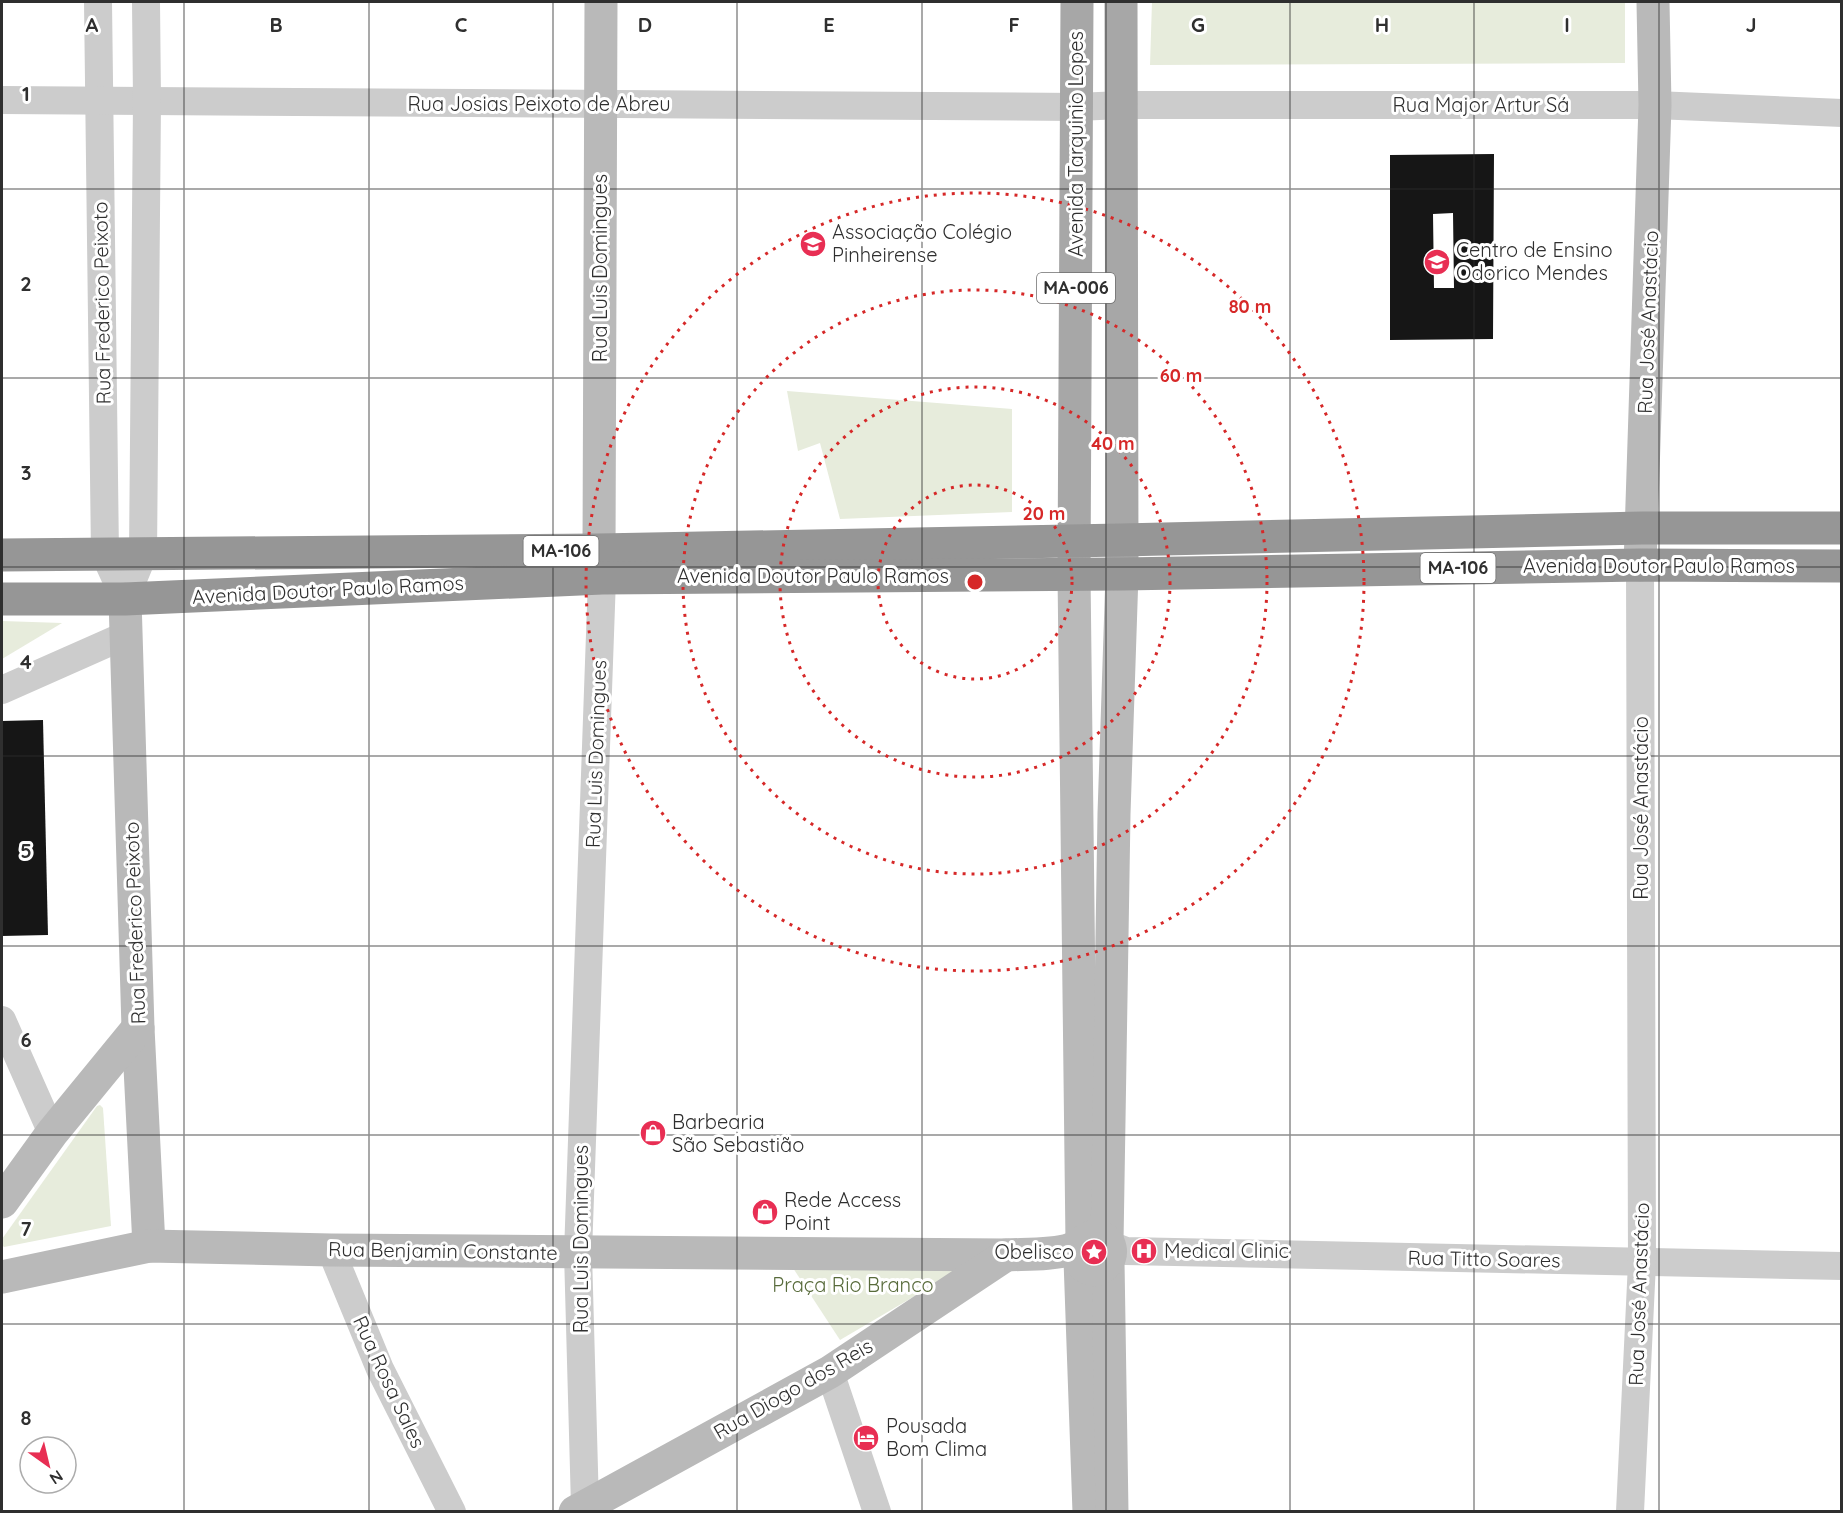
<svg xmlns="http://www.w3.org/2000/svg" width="1843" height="1513" font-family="Quicksand,sans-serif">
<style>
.green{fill:#e7ecdc}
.building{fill:#161616;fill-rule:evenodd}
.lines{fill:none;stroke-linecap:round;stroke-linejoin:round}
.street{stroke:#ccc;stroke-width:28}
.secondary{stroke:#b9b9b9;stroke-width:33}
.primary{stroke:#a7a7a7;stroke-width:33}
.highway{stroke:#969696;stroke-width:33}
.grid{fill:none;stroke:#2f2f2f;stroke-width:1.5;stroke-opacity:0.55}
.ring{fill:none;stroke:#d62828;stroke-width:3;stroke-dasharray:3 6}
.labels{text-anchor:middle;stroke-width:6;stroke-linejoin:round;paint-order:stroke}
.shield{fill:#fff;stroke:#6d6d6d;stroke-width:1.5}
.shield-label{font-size:18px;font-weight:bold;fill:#2f2f2f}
.street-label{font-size:20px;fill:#2f2f2f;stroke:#fff}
.poi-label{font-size:20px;fill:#2f2f2f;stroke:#fff;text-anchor:start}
.park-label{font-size:20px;fill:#586b3b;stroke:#fff}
.grid-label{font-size:20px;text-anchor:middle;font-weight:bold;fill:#2f2f2f;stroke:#fff;stroke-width:6;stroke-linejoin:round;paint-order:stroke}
.centre{fill:#d62828;stroke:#fff;stroke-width:3}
.ring-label{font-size:18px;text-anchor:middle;font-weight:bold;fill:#d62828;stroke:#fff;stroke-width:6;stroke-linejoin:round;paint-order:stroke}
</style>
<rect width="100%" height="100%" fill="#fff"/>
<g class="green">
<polygon points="1152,2 1625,2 1625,63 1150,65"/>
<polygon points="787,391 1012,409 1012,512 840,519 820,443 798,451"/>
<polygon points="2,621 62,623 2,659"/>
<polygon points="100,1105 103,1108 111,1226 4,1247 2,1245 2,1239 97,1106"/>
<polygon points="778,1245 976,1260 840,1340"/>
</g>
<g class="building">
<path d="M1494,154L1493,339L1390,340V155ZM1453,213L1454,288H1434L1433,214Z"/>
<polygon points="43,720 48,935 2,936 2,721"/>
</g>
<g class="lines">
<g class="street">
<polyline points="98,2 105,555 125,599"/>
<polyline points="2,100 1077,107 1121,105 1655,105 1842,113"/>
<polyline points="125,599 143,555 147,101 146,2"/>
<polyline points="2,690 126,635"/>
<polyline points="2,1020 52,1133"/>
<polyline points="1108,1244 1126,1251 1842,1266"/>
<polyline points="331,1250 380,1369 452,1512"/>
<polyline points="830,1372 877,1512"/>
<polyline points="585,1506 578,1253 602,578 600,555"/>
<polyline points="1630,1512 1642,1263 1640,565"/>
</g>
<g class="secondary">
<polyline points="599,550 601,2"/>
<polyline points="1640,565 1655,105 1653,2"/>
<polyline points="1074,574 1082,1243"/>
<polyline points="125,599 138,1028 149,1246"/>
<polyline points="2,1202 52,1133 138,1028"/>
<polyline points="1107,1243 1114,814 1122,574"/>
<polyline points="1080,1260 1089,1512"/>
<polyline points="1108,1261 1112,1512"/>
<path d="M2,1277L149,1246L331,1250L1006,1255C1025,1254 1054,1255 1071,1249C1081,1245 1089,1233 1100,1237C1125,1247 1100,1286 1081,1262C1077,1257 1078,1251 1080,1245"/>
<polyline points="575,1512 830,1372 1006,1255"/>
</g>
<g class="primary">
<polyline points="1121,2 1122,569"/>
<polyline points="1074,570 1077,2"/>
</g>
<g class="highway">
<polyline points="2,555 599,550 1121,540 1642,528 1842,528"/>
<polyline points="2,599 125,599 602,578 1122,574 1640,565 1842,566"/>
</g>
</g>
<path class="grid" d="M184,2V1512M369,2V1512M553,2V1512M737,2V1512M922,2V1512M1106,2V1512M1290,2V1512M1474,2V1512M1659,2V1512M2,189H1842M2,378H1842M2,567H1842M2,756H1842M2,946H1842M2,1135H1842M2,1324H1842"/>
<g class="ring">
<circle cx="975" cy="582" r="97"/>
<circle cx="975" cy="582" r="195"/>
<circle cx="975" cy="582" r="292"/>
<circle cx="975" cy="582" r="389"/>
</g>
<defs>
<symbol id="school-disc" viewBox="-11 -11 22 22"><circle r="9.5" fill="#e82e53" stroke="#fff"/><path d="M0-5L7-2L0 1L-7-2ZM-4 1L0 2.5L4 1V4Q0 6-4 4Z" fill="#fff"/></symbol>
<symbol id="shop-disc" viewBox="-11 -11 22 22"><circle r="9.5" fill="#e82e53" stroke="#fff"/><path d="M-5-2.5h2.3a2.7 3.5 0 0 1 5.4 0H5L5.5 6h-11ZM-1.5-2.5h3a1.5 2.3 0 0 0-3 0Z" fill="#fff"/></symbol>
<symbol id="hospital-disc" viewBox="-11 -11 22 22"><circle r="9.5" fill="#e82e53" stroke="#fff"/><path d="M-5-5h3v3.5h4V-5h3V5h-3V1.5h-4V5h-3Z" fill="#fff"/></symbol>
<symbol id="sight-disc" viewBox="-11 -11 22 22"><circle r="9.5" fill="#e82e53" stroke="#fff"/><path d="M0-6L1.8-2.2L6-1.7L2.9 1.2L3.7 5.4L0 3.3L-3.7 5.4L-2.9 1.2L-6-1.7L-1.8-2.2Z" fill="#fff"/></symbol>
<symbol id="hotel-disc" viewBox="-11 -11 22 22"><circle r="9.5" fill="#e82e53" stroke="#fff"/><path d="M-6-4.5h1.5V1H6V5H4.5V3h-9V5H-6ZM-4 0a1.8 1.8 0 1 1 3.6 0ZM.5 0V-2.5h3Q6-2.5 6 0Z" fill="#fff"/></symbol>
</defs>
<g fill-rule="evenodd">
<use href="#school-disc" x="798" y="229" width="30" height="30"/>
<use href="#school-disc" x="1422" y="247" width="30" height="30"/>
<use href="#shop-disc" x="638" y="1118" width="30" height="30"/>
<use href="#shop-disc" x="750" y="1197" width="30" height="30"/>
<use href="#hospital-disc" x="1129" y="1236" width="30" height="30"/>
<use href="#sight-disc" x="1079" y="1237" width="30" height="30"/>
<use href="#hotel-disc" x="851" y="1423" width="30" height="30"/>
</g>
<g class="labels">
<g class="shield">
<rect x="1037" y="273" width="78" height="30" rx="4.5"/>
<rect x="523.5" y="536" width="75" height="30" rx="4.5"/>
<rect x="1420.5" y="553" width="75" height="30" rx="4.5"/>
</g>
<g class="shield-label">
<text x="1076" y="294">MA-006</text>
<text x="561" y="557">MA-106</text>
<text x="1458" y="574">MA-106</text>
</g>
<g class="street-label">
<text x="539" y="111">Rua Josias Peixoto de Abreu</text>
<text x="1481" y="112">Rua Major Artur Sá</text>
<text transform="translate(1076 144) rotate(-90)" y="7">Avenida Tarquinio Lopes</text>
<text transform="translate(600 268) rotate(-90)" y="7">Rua Luis Domingues</text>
<text transform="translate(102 303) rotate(-91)" y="7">Rua Frederico Peixoto</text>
<text transform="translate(1648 322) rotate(-88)" y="7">Rua José Anastácio</text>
<text x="1659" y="573">Avenida Doutor Paulo Ramos</text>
<text x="813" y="583">Avenida Doutor Paulo Ramos</text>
<text transform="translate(328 590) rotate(-3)" y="7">Avenida Doutor Paulo Ramos</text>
<text transform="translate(596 754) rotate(-88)" y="7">Rua Luis Domingues</text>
<text transform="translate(1641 808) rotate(-90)" y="7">Rua José Anastácio</text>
<text transform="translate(135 923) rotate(-92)" y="7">Rua Frederico Peixoto</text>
<text transform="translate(581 1239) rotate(-90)" y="7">Rua Luis Domingues</text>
<text transform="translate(443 1251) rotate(1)" y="7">Rua Benjamin Constante</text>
<text transform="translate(1484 1259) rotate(1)" y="7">Rua Titto Soares</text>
<text transform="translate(1639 1294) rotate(-88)" y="7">Rua José Anastácio</text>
<text transform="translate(389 1382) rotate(65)" y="7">Rua Rosa Sales</text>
<text transform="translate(793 1389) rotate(-30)" y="7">Rua Diogo dos Reis</text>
</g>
<g class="poi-label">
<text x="832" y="239">Associação Colégio<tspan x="832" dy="23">Pinheirense</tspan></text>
<text x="1456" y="257">Centro de Ensino<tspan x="1456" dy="23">Odorico Mendes</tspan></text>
<text x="672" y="1129">Barbearia<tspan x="672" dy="23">São Sebastião</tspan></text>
<text x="784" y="1207">Rede Access<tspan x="784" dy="23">Point</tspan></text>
<text x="1164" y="1258">Medical Clinic</text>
<text x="1074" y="1259" text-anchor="end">Obelisco</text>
<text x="886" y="1433">Pousada<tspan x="886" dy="23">Bom Clima</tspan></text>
</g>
<g class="park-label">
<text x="853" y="1292">Praça Rio Branco</text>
</g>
</g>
<g class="grid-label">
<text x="92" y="32">A</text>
<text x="276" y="32">B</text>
<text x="461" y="32">C</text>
<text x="645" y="32">D</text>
<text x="829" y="32">E</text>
<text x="1014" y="32">F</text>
<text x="1198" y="32">G</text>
<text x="1382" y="32">H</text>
<text x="1567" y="32">I</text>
<text x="1751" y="32">J</text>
<text x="26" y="101">1</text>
<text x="26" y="291">2</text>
<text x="26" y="480">3</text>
<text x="26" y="669">4</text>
<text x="26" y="858">5</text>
<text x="26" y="1047">6</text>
<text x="26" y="1236">7</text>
<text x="26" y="1425">8</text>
</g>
<circle cx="975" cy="582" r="9" class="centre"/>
<g class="ring-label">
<text x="1250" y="313">80 m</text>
<text x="1181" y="382">60 m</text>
<text x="1113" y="450">40 m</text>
<text x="1044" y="520">20 m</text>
</g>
<rect width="1843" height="1513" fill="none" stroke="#2f2f2f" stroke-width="6"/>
<g transform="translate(48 1465) rotate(146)"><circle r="28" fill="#ffffff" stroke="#acacac" stroke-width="1.5"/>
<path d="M0-4.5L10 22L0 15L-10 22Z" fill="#e82e53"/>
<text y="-9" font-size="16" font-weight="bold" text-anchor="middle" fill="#2f2f2f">N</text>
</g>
</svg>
